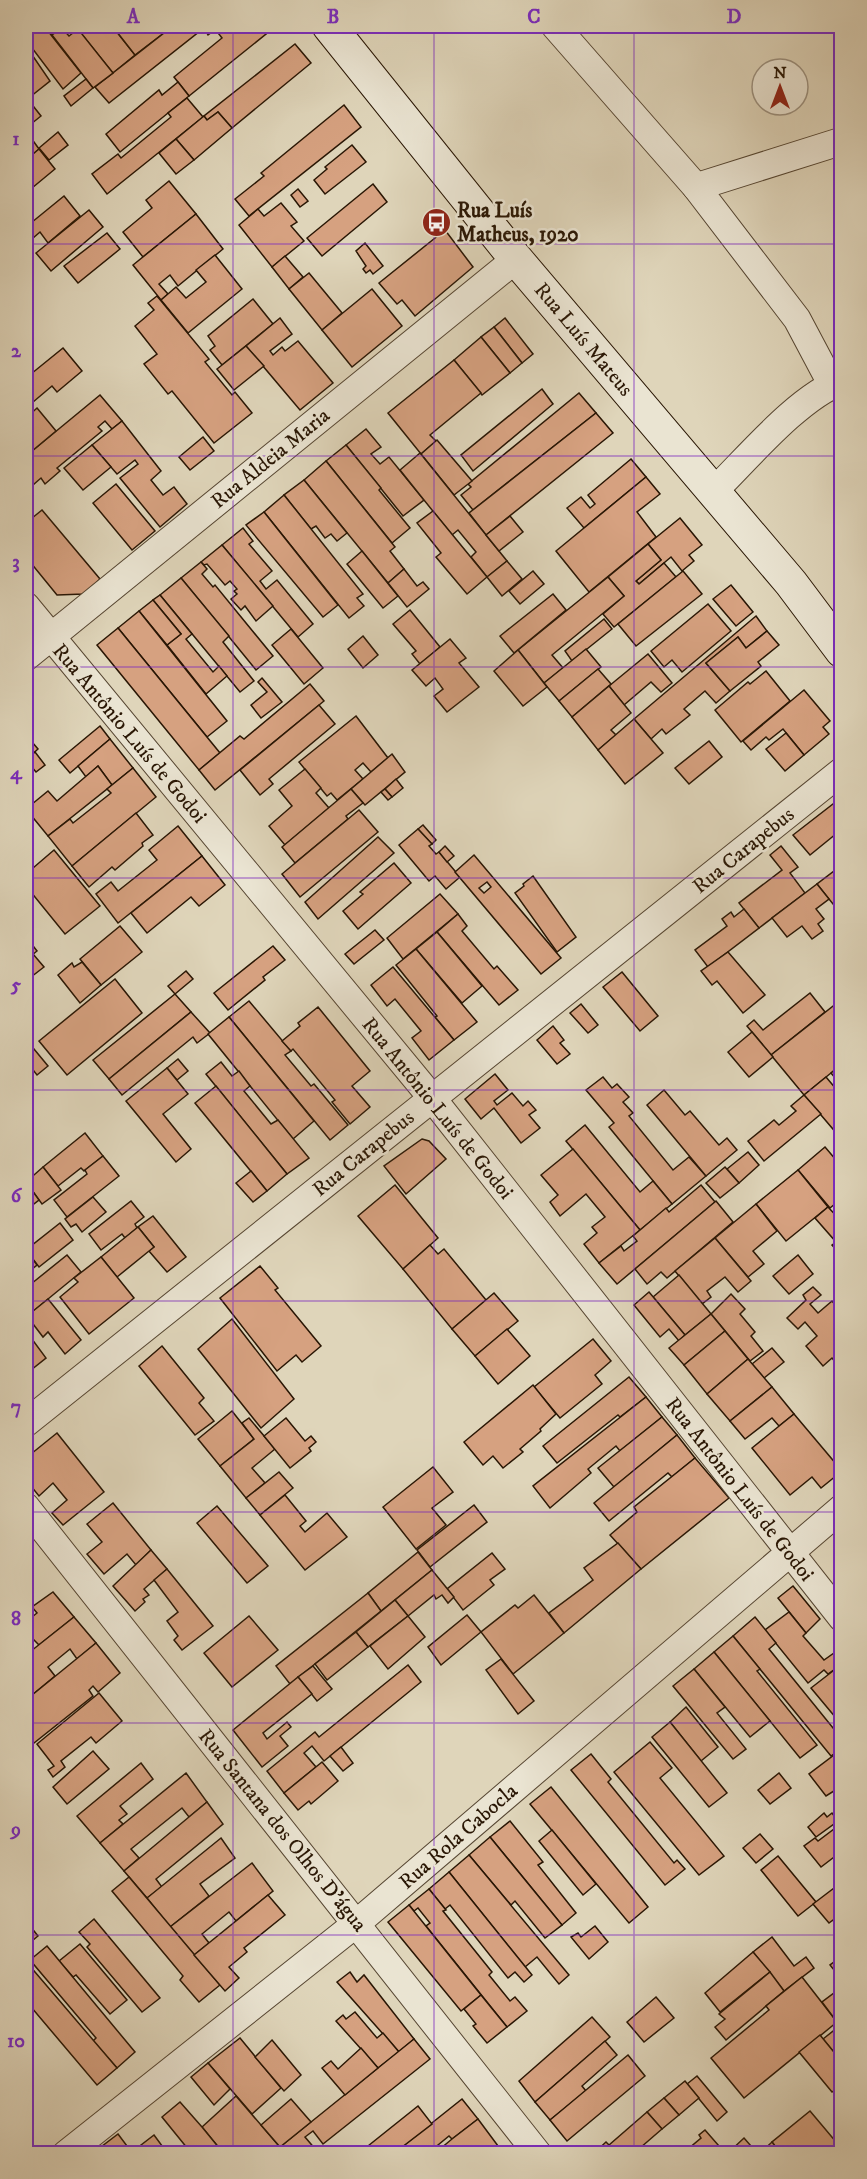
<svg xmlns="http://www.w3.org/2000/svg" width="867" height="2179" font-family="'IM FELL DW Pica',serif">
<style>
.building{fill:#d6a180;stroke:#291604;stroke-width:1.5;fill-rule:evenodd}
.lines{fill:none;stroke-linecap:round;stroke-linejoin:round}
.street-casing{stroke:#564632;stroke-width:29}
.secondary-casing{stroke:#291604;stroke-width:35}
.street{stroke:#eae4d2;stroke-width:27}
.secondary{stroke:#eae4d2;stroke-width:33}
.grid{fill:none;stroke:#7b2cbf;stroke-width:1.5;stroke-opacity:0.55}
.labels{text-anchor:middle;stroke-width:5;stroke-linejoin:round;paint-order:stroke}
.poi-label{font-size:21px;font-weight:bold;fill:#291604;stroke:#eae4d2;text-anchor:start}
.street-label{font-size:21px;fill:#291604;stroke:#eae4d2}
.neatline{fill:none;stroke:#7b2cbf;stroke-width:2}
.grid-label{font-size:20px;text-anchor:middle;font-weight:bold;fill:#7b2cbf}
</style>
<rect width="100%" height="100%" fill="#dfd5ba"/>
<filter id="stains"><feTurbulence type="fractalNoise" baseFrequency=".00333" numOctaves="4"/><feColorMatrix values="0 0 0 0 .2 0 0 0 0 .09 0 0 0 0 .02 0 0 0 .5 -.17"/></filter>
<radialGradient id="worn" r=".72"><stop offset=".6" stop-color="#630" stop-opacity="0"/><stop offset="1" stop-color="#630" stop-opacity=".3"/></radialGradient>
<g class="building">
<polygon points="26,26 44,26 81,73 63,89 26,40"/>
<polygon points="44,26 64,26 52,35"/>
<polygon points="75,26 112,26 135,55 113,73"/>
<polygon points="112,26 125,26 117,32"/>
<polygon points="125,26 173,26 135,55 117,32"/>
<polygon points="173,26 220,26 208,35 204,28 109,103 95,87"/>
<polygon points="220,26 276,26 189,96 174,77 222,38 215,29"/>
<polygon points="62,28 69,36 78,29 113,73 93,88 52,35"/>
<polygon points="295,44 311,63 232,128 218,112 207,120 204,116"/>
<polygon points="26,46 50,81 30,97 26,91"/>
<polygon points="86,79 93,88 71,106 64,96"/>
<polygon points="178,82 189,96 120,152 106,134 159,90 162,95"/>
<polygon points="26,97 41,116 26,128"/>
<polygon points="187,98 203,117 107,194 92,174 118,154 121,158 171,117 168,113"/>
<polygon points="344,105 361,127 249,216 235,199 264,176 261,173"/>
<polygon points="218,112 232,128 194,160 176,139 204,116 207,120"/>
<polygon points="26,131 39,149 26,160"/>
<polygon points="58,132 68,145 49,160 39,148"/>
<polygon points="176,139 194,160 176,174 159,153"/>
<polygon points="352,145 366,162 325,194 314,180 327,169 325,167"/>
<polygon points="39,149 55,169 26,193 26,160"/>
<polygon points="169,181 196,214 143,257 123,232 152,208 146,200"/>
<polygon points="373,184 387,202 322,256 307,238"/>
<polygon points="298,189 308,201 300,207 291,195"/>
<polygon points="64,196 80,216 48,243 40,232 26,244 26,227"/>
<polygon points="281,203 297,222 291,226 304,241 272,267 239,225 258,209 264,216"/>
<polygon points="89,210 103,227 51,271 36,253"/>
<polygon points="196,214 223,249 178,286 170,275 159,284 168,294 161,300 133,265"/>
<polygon points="445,230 473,267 415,316 402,300 397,304 379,283"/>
<polygon points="107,233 120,249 78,283 64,266"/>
<polygon points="365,243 383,266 373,274 370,270 366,273 363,269 366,266 356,251"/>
<polygon points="215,255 242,289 188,333 161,300 176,287 186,298 206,282 196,270"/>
<polygon points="285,256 303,277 289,289 272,267"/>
<polygon points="309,273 342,313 322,330 289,289"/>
<polygon points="372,289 402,326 352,367 322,330"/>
<polygon points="157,296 209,359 205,362 232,395 235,392 252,413 214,443 172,391 168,394 144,364 157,354 135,326 154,310 148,303"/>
<polygon points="253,299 273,324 222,365 210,350 215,346 208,336"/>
<polygon points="280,318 292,334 270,351 273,355 282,347 285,351 298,341 333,383 300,410 246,346"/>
<polygon points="505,318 533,354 522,363 494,327"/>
<polygon points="494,327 522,363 510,373 481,337"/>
<polygon points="481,337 510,373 482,395 454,360"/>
<polygon points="246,346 264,366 234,390 217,369"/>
<polygon points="63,348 82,371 57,392 52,386 26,408 26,378"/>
<polygon points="454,360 481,393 430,435 436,441 421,454 388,413"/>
<polygon points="542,389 553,404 473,471 461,455"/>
<polygon points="579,393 596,413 473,510 461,495 471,487 468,484"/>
<polygon points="100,395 122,421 112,429 105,421 98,427 102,431 57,468 60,471 45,484 41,478 26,491 26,456"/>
<polygon points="37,408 56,431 32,451 30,449 26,453 26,418"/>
<polygon points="596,413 613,433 486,535 469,513"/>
<polygon points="122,421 161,471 151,480 163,495 174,487 187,504 160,527 120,478 138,464 135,460 117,474 92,445"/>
<polygon points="366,429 381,447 371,454 380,464 389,457 424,500 403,516 346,445"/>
<polygon points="203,437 214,451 190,470 179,457"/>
<polygon points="437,440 472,481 454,495 421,454"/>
<polygon points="92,445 111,467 83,490 64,468"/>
<polygon points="346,445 381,488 379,490 410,528 392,543 326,461"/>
<polygon points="420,453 507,561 487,577 471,557 476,552 458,530 452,535 400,470"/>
<polygon points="631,459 646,477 584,528 567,508 581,497 590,508 595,504 588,495"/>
<polygon points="326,461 395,547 390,551 404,569 388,583 304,480"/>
<polygon points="646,477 660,494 637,512 656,537 589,592 556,551"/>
<polygon points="304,480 347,533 337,541 331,534 325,538 316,526 311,529 284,495"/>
<polygon points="116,484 155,531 132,550 93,503"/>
<polygon points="284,495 363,594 357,598 364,606 349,618 264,512"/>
<polygon points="42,510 100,579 84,594 57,595 26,557 26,523"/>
<polygon points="433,511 487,577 467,594 436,557 441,553 417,523"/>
<polygon points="264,512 338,605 323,617 246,525"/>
<polygon points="510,516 523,532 499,551 486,535"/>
<polygon points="680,518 702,545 689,555 694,561 682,571 671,557 639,584 636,581 661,560 648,544"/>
<polygon points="243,528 253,541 249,544 272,571 260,581 266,589 277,580 313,624 298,637 222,545"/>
<polygon points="648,544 661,560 636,581 639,584 664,563 676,577 614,627 603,614 624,596 608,577"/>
<polygon points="222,545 273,606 256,621 245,606 241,610 231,599 237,594 234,591 237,589 230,581 225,585 207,564 204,565 201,562"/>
<polygon points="362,551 398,596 383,608 347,564"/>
<polygon points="507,561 522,579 502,596 487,577"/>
<polygon points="201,562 207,569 202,574 213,587 215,585 273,656 256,670 181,578"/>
<polygon points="404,569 417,586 423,582 429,589 407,607 388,583"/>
<polygon points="533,571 544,584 520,604 509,591"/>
<polygon points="683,571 702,594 636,646 618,624"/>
<polygon points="608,577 624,596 552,655 563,668 544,683 518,650"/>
<polygon points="181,578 229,636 223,642 254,681 240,692 160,595"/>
<polygon points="731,585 753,612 736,626 713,599"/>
<polygon points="553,594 566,610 514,653 500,636"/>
<polygon points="160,595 192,634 186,639 213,672 219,666 227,676 206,694 167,645 181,634 153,600"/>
<polygon points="153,600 181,634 167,645 139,611"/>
<polygon points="708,604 731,631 682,672 672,660 664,667 651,651"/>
<polygon points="410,610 440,647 420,664 412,654 416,651 393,624"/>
<polygon points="139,611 227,721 207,737 118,628"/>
<polygon points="756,616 767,631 746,648 738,637 706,663 730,691 716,703 705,691 684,709 690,715 666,734 662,729 651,739 634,719"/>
<polygon points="604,619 612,629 572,661 565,651"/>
<polygon points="118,628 220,753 199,770 97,645"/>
<polygon points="291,629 323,668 304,684 272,645"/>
<polygon points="767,631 779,645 758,662 761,666 730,691 706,663 738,637 746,648"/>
<polygon points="363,636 378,655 363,668 348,649"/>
<polygon points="450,639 466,658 459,663 479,687 447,712 434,696 443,689 435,678 426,686 412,670"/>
<polygon points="586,649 601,667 559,701 544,683"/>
<polygon points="518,650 547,687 523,706 494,671"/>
<polygon points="648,654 672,683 661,692 651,682 624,705 609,686"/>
<polygon points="598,669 611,684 572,717 559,701"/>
<polygon points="766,671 790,701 741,742 715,710 748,682 750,684"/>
<polygon points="262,678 282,702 261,718 251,705 267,692 258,682"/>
<polygon points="310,684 324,701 215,790 199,770 240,736 244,739"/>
<polygon points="609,686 631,713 611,730 616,735 598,750 572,717"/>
<polygon points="804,690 830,721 823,727 829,734 804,755 783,729 769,740 766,737 751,750 743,741"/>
<polygon points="319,705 335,724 269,779 273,784 260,795 240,770"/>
<polygon points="356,716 388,758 371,772 363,763 355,770 363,779 337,800 331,793 327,796 299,762"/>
<polygon points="634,719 663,753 625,784 598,750"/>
<polygon points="100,726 110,739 70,773 59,760"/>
<polygon points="786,733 804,755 785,771 766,749"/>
<polygon points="26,735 38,749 26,760"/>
<polygon points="110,739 133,768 112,785 98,766 86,777 78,766"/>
<polygon points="709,741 722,757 689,784 675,768"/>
<polygon points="35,752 45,765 36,772 26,760"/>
<polygon points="392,754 405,772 365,805 351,789"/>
<polygon points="98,766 112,785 48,836 26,809 48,791 57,801"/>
<polygon points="133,768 156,797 72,866 48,836 70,819 73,823 111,793 107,789"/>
<polygon points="305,769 321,788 316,793 329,808 285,845 269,826 292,806 279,790"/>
<polygon points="396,779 403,788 392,797 385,789"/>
<polygon points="351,789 363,803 346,816 348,819 295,863 282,847"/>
<polygon points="385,789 392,797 388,800 381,792"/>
<polygon points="842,797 842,829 810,855 793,835"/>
<polygon points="359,810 378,832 300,897 282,874"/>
<polygon points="136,813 153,835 142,843 143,846 115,870 112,867 89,887 72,866"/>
<polygon points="423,825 436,840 432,844 418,829"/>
<polygon points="178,826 202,856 118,923 96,894 111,882 118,891 157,860 149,850"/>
<polygon points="418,829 432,844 429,846 436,854 439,852 460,877 446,889 435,876 429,881 399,845"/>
<polygon points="378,837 394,853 318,919 305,902"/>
<polygon points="445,846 454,856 447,862 439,852"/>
<polygon points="781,846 798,867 790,873 805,893 759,928 739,903 782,870 770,855"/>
<polygon points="54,850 100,906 65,934 26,886 26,874"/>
<path d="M474,855L561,958L541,974L455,872ZM487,882L491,887L484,893L479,888Z"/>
<polygon points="202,856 225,885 199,906 191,897 147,933 131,913"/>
<polygon points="394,863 411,883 358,929 343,911 363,894 360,892"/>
<polygon points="842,865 842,914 841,914 817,884"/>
<polygon points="533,876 576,937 557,952 515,893 524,886 523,884"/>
<polygon points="817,884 829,899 816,909 824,919 818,924 823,931 812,939 802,926 787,937 772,918"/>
<polygon points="440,894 458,914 403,959 387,938"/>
<polygon points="744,909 759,928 708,967 695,950 727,926 722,919 731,912 734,917"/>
<polygon points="458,914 467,926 462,931 494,969 497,966 518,990 499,1005 437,932"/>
<polygon points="120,926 142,952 101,985 80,959"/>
<polygon points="375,930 384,940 354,964 345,954"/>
<polygon points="437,932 482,986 462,1003 416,949"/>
<polygon points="26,937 37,951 26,960"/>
<polygon points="273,946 285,960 263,977 265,980 228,1010 214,993"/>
<polygon points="416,949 477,1022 454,1040 435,1017 437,1016 396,965"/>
<polygon points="728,952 765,995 743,1013 717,981 712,985 701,971"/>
<polygon points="33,954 44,967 31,977 26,971 26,960"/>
<polygon points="82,962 101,985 80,1003 58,975 72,963 74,967"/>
<polygon points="393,967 454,1040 429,1060 412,1038 421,1031 395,999 387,1006 371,985"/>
<polygon points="186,971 193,979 175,994 168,986"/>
<polygon points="622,972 658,1016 640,1031 603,987"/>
<polygon points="115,979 142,1013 67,1075 39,1041"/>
<polygon points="810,993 825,1012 771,1055 747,1026 754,1020 763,1030"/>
<polygon points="175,994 191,1012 109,1079 93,1060"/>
<polygon points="842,999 842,1064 804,1095 771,1055"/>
<polygon points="249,1001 291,1051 285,1055 311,1086 314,1084 348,1125 330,1140 229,1017"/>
<polygon points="581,1004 598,1025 588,1033 570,1013"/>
<polygon points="318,1007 370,1071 352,1086 370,1107 350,1124 332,1102 335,1100 293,1049 291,1051 282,1041 300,1026 298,1023"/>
<polygon points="191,1012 210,1033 197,1043 193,1037 122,1095 109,1079"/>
<polygon points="229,1017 314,1121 293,1139 208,1034"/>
<polygon points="553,1026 564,1040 560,1043 570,1054 557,1064 537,1040"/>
<polygon points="752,1032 773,1057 749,1077 728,1052"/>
<polygon points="29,1043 48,1066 37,1075 26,1061 26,1046"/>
<polygon points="178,1059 188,1071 177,1080 167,1068"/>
<polygon points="221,1062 232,1076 239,1071 250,1086 244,1091 271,1124 278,1120 309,1158 287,1174 206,1074"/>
<polygon points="842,1064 842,1086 831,1073"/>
<polygon points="167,1068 188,1094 163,1114 191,1149 176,1162 126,1101"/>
<polygon points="495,1074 508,1090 494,1101 497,1105 512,1093 523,1106 528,1101 536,1110 529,1115 540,1128 521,1143 494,1108 481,1119 465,1099"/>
<polygon points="603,1077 612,1088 617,1084 629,1097 623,1102 633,1113 629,1116 673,1170 689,1157 706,1176 672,1204 609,1127 614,1123 586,1090"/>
<polygon points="826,1077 842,1096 842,1133 838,1135 804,1095"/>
<polygon points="216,1086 287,1174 267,1191 195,1103"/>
<polygon points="664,1090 685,1115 690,1111 719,1145 727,1138 737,1150 706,1176 647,1105"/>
<polygon points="804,1095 821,1114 764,1161 748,1141 774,1120 779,1125 796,1111 791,1106"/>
<polygon points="585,1125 640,1192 653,1181 672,1204 640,1230 566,1141"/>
<polygon points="85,1133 103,1156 84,1171 81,1168 58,1186 43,1167"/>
<polygon points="422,1139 429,1141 446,1159 406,1194 384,1166"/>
<polygon points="825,1147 842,1167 842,1198 830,1208 798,1170"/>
<polygon points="573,1149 640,1230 599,1263 584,1244 597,1233 592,1227 605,1217 586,1194 560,1216 550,1202 558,1195 541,1175"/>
<polygon points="748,1152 759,1165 739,1183 727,1169"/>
<polygon points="103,1156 119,1176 67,1217 54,1200 87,1174 85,1170"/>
<polygon points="43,1167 61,1190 42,1204 26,1182"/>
<polygon points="725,1167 739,1183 720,1198 706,1183"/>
<polygon points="798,1170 828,1207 786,1241 756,1204"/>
<polygon points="251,1171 267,1191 253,1202 236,1183"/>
<polygon points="26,1182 39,1200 26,1210"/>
<polygon points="395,1185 438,1238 403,1269 358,1216"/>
<polygon points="701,1185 715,1202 617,1284 599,1263 621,1246 624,1251 637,1241 633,1236 666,1208 669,1212"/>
<polygon points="93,1197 106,1212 82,1232 76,1224 71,1227 65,1219"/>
<polygon points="131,1201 144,1217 135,1224 137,1228 125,1238 122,1234 101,1250 89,1234"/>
<polygon points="716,1201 733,1222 667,1278 661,1272 647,1284 635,1269"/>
<polygon points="756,1204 777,1231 753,1251 764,1264 748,1277 715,1238"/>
<polygon points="828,1207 842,1222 842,1256 832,1245 836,1242 815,1218"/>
<polygon points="153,1216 186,1257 167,1272 149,1251 154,1247 138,1227"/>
<polygon points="60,1223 73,1240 39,1267 26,1250"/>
<polygon points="138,1227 154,1247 117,1277 101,1257"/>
<polygon points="715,1238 751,1281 738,1292 725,1277 707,1291 711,1297 702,1304 675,1271"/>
<polygon points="430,1245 438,1254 444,1249 486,1300 452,1329 403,1269"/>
<polygon points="26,1250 37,1265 26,1274"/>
<polygon points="67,1255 81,1272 26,1317 26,1288"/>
<polygon points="798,1255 813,1274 789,1294 773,1276"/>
<polygon points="101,1257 134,1298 89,1334 60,1297 78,1282 74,1278"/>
<polygon points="260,1266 278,1288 275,1290 321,1346 302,1362 296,1355 277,1371 220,1298"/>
<polygon points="679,1275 711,1314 685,1335 653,1297"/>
<polygon points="813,1287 821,1295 810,1304 818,1313 832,1301 842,1313 842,1340 839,1341 842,1344 842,1358 836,1363 832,1358 823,1366 806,1346 817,1336 805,1322 798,1329 787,1318 806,1300 803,1295"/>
<polygon points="649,1292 685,1335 679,1341 669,1329 660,1337 634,1305"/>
<polygon points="494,1293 518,1321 475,1356 452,1329"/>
<polygon points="731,1294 745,1309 740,1314 755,1332 751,1336 763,1351 750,1361 711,1314"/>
<polygon points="48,1299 81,1340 65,1354 48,1332 43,1337 27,1316"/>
<polygon points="711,1314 725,1331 684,1365 669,1348"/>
<polygon points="232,1319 294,1399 261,1428 198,1349"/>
<polygon points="507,1329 530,1356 498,1384 475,1356"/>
<polygon points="26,1331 46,1358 26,1374"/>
<polygon points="725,1331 748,1359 707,1394 684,1365"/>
<polygon points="593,1339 611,1361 595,1375 602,1384 560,1418 534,1387"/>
<polygon points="162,1346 204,1398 199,1403 214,1421 195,1435 139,1366"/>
<polygon points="772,1348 784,1362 764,1378 752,1364"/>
<polygon points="748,1359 772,1387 730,1421 707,1394"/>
<polygon points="629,1377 646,1397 620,1417 618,1415 557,1463 543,1446"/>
<polygon points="533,1385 556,1414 540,1429 541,1431 520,1449 523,1452 503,1468 493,1456 483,1465 464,1442"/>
<polygon points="772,1387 794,1414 779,1426 772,1418 745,1439 730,1421"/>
<polygon points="646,1397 662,1417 620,1451 616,1446 588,1469 591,1473 550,1508 533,1486"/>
<polygon points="232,1411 254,1439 220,1466 198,1439"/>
<polygon points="794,1414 842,1471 821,1488 812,1477 790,1495 752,1448"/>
<polygon points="662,1417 677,1435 614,1487 598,1468"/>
<polygon points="249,1418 275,1449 252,1468 265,1483 246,1498 220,1466 254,1439 242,1423"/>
<polygon points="286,1418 305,1441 311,1436 316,1442 309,1448 311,1451 290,1468 264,1436"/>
<polygon points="57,1433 104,1492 63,1525 52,1513 67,1500 53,1483 39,1496 26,1480 26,1458"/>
<polygon points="677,1435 695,1458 672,1477 668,1473 609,1521 594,1503"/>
<polygon points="695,1458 729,1498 641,1569 610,1535 637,1512 634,1507"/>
<polygon points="433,1467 453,1492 432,1508 446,1525 416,1549 383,1507"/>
<polygon points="279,1472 293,1488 260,1515 246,1498"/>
<polygon points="285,1495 306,1521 300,1526 305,1532 327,1513 347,1537 305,1570 260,1515"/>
<polygon points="113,1503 151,1550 136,1565 127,1554 104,1574 87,1554 102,1542 87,1524"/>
<polygon points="474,1505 487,1522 430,1567 417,1550"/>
<polygon points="217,1506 268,1566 247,1583 197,1523"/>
<polygon points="618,1543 641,1569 564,1633 549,1613 593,1580 584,1568"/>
<polygon points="842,1549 842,1561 836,1554"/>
<polygon points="151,1550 167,1569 144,1589 149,1595 143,1599 145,1602 135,1611 113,1586"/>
<polygon points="418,1552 432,1570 381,1611 368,1593"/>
<polygon points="492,1553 505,1569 490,1580 494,1585 463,1610 447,1589"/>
<polygon points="167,1569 213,1626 182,1650 174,1640 178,1636 167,1621 178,1612 154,1580"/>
<polygon points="432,1570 454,1597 448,1603 442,1595 436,1599 434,1595 408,1616 395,1600"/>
<polygon points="793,1586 820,1619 806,1633 778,1598"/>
<polygon points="53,1592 74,1617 39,1645 33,1639 28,1642 26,1639 26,1622 37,1613 32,1607"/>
<polygon points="368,1593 381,1611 290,1684 276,1666"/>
<polygon points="534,1595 564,1633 513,1674 481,1632 515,1605 518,1608"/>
<polygon points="395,1600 408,1616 368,1647 356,1632"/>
<polygon points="789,1612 806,1633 803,1636 824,1660 834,1653 842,1664 828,1674 824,1670 808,1683 765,1630"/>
<polygon points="467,1615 481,1632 441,1665 428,1647"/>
<polygon points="249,1616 278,1650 232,1687 204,1653"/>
<polygon points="408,1616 425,1637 388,1669 370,1646"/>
<polygon points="74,1617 96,1643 77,1659 70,1649 48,1667 55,1676 26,1700 26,1655"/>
<polygon points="755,1617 776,1643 769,1649 842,1739 842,1748 831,1756 733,1636"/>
<polygon points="356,1632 368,1647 327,1680 315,1664"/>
<polygon points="733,1636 760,1669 757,1671 817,1745 800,1758 714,1652"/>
<polygon points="96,1643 120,1673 98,1692 93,1686 89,1690 93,1696 34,1743 26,1733 26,1700"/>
<polygon points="714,1652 770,1721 750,1737 694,1669"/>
<polygon points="501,1659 534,1701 518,1714 486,1670"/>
<polygon points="842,1664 842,1714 836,1718 811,1688"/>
<polygon points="408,1665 421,1682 324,1761 312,1746 304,1753 316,1767 284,1793 267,1771 315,1732 319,1737"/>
<polygon points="313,1666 332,1689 317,1701 298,1677"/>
<polygon points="694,1669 725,1707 717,1713 746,1749 733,1759 673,1686"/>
<polygon points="298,1677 312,1694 263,1733 267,1739 287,1722 291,1727 280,1736 288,1746 262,1767 233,1730"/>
<polygon points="99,1693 122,1721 96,1743 91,1737 61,1761 65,1767 53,1777 48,1770 54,1766 37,1744"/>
<polygon points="686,1707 718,1747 701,1761 670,1722"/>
<polygon points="670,1722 727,1793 709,1807 652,1737"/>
<polygon points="650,1742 672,1768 660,1778 724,1856 699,1875 614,1772"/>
<polygon points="341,1747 353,1763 343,1771 330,1756"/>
<polygon points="842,1749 842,1795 837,1789 826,1796 809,1774"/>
<polygon points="93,1751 109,1769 67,1804 53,1787"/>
<polygon points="591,1754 611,1779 608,1782 674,1863 677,1860 685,1869 665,1885 571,1770"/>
<polygon points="322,1762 338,1781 311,1804 309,1801 298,1810 284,1793"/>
<polygon points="141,1763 153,1779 120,1806 127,1814 119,1820 123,1824 100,1843 77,1816"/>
<polygon points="186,1773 207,1802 189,1817 182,1808 131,1849 139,1858 124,1871 100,1843"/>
<polygon points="779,1773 791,1788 770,1804 758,1790"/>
<polygon points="551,1787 648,1907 629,1923 530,1804"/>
<polygon points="207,1802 223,1824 156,1879 162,1887 147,1898 124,1871"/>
<polygon points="824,1813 827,1817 832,1813 838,1821 816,1837 808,1827"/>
<polygon points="510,1821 543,1862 538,1865 576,1913 562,1925 490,1837"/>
<polygon points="842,1823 842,1851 821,1867 804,1846 815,1838 818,1841"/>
<polygon points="552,1830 596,1884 583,1895 539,1841"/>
<polygon points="760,1834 773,1849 756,1863 743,1848"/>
<polygon points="490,1837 562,1925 545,1938 515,1901 511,1905 469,1855"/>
<polygon points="221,1838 235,1858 200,1884 209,1896 170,1927 147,1898"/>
<polygon points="469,1855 569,1975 559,1984 537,1957 525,1967 449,1872"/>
<polygon points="778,1856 816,1902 798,1916 761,1870"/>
<polygon points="252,1863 273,1891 236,1921 229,1912 202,1934 209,1943 194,1955 170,1927"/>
<polygon points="449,1872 532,1975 524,1982 515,1972 508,1978 450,1905 445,1909 429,1889"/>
<polygon points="129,1877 220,1985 199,2002 180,1980 183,1976 112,1891"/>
<polygon points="842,1882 842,1924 838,1927 833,1920 829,1923 813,1904"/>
<polygon points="429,1889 446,1910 443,1911 492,1972 489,1975 510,2001 515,1997 527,2011 507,2027 426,1926 430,1923 418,1908 414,1911 409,1905"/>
<polygon points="268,1895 285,1915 244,1948 247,1952 229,1967 239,1978 225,1991 194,1955"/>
<polygon points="409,1905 481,1995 461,2011 388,1922"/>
<polygon points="94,1919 160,1998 142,2012 87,1947 90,1944 79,1932"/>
<polygon points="26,1921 38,1936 26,1946"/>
<polygon points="595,1926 608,1942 589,1959 571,1937 578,1933 581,1937"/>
<polygon points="772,1937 794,1966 806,1957 814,1968 784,1991 753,1952"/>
<polygon points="80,1944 127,2000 110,2014 76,1975 73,1977 59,1961"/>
<polygon points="47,1946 135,2052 117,2068 93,2041 96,2038 30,1960"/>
<polygon points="753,1952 770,1972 720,2012 705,1993"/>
<polygon points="842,1956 842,1980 830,1965"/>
<polygon points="29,1965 117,2068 97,2085 26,2001 26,1968"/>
<polygon points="350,1972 357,1982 364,1975 414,2039 399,2052 337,1982"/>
<polygon points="770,1972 784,1991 726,2040 715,2027 725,2019 719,2014"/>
<polygon points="802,1977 837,2022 744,2098 711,2058 769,2010 766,2006"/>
<polygon points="842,1987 842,2019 837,2022 822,2002"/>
<polygon points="481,1995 507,2027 487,2043 473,2026 476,2024 464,2009"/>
<polygon points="656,1997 674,2018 644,2042 627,2022"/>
<polygon points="355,2012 377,2038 383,2033 399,2052 378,2068 336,2021 343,2015 346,2019"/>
<polygon points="592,2017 610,2037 535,2102 519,2081"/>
<polygon points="842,2024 842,2062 823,2039"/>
<polygon points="820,2035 842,2062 842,2085 832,2092 799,2052"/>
<polygon points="240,2038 281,2088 252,2114 208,2063"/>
<polygon points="414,2039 430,2059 323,2144 313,2131 305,2137 316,2150 311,2154 286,2154 280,2147"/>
<polygon points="272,2040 301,2075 284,2091 255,2057"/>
<polygon points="605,2041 617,2055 582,2086 586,2091 550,2120 535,2102"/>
<polygon points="361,2048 378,2068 345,2095 322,2068 331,2061 338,2069"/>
<polygon points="26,2051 33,2061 26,2067"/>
<polygon points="628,2055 645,2076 567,2141 550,2120"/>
<polygon points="208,2063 230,2089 214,2105 191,2077"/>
<polygon points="697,2076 727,2112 717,2121 687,2084"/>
<polygon points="685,2081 699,2098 679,2115 664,2098"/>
<polygon points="236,2096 279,2146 271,2154 224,2154 202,2127"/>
<polygon points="664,2098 679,2115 662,2129 647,2112"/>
<polygon points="291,2099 311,2122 280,2147 261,2125"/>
<polygon points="462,2099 478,2119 452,2139 449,2136 427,2154 393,2154"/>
<polygon points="180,2102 202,2127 224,2154 192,2154 162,2117"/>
<polygon points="418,2106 432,2124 393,2154 358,2154"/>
<polygon points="810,2111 842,2149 842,2154 781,2154 772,2142"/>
<polygon points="647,2112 662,2129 633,2154 593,2154 606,2142 609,2145"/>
<polygon points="478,2119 504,2154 434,2154 452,2139"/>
<polygon points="26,2124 32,2132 26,2138"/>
<polygon points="705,2130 726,2154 682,2154 701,2138 699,2135"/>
<polygon points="118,2134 133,2154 111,2154 109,2151 105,2154 99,2154 97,2150"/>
<polygon points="154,2135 168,2154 133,2154 132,2152"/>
<polygon points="744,2138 758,2154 727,2154"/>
<polygon points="772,2142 781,2154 759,2154"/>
</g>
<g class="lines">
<defs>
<g id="street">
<polyline points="555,26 696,187 797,319 832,385"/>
<polyline points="696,187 842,141"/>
<path d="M713,492C747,459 798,397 842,381"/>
<polyline points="26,606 432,1098 842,1618"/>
<polyline points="26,657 516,259"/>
<polyline points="26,1423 842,771"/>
<polyline points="26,1507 538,2154"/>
<polyline points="66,2154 357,1923 842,1508"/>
</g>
<polyline id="secondary" points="329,26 516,259 791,583 842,651"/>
</defs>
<use href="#street" class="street-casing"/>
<use href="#secondary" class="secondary-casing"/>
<use href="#street" class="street"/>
<use href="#secondary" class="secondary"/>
</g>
<path class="grid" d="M233,26V2154M434,26V2154M634,26V2154M26,244H842M26,456H842M26,667H842M26,878H842M26,1090H842M26,1301H842M26,1512H842M26,1723H842M26,1935H842"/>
<defs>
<symbol id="bus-disc" viewBox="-11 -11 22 22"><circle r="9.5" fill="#8f2418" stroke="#eae4d2"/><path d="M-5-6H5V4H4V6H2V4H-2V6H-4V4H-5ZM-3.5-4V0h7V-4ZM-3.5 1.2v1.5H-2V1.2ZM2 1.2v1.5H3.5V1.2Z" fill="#fff"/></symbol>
</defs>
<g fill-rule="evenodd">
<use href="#bus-disc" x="420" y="206" width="33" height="33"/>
</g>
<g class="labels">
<g class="poi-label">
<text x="457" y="217">Rua Luís<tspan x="457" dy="24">Matheus, 1920</tspan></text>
</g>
<g class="street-label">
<text transform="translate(584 339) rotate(50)" y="7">Rua Luís Mateus</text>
<text transform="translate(270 458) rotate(-39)" y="7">Rua Aldeia Maria</text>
<text transform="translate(130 733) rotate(50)" y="7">Rua Antônio Luís de Godoi</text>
<text transform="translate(743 850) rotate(-39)" y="7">Rua Carapebus</text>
<text transform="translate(438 1108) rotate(51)" y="7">Rua Antônio Luís de Godoi</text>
<text transform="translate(363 1153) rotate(-39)" y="7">Rua Carapebus</text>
<text transform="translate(740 1489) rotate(52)" y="7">Rua Antônio Luís de Godoi</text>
<text transform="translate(283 1830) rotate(51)" y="7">Rua Santana dos Olhos D'água</text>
<text transform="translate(458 1836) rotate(-41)" y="7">Rua Rola Cabocla</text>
</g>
</g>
<rect width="867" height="2179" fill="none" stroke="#dfd5ba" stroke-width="66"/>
<g transform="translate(780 87)"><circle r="28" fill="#eae4d2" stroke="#9d9280" stroke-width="1.5"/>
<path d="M0-4.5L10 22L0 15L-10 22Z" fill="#8f2418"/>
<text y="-9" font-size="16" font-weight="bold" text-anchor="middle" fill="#291604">N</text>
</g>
<rect x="33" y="33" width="801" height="2113" class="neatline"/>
<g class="grid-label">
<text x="133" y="23">A</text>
<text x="333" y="23">B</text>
<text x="534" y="23">C</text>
<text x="734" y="23">D</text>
<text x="16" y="145">1</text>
<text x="16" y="357">2</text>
<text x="16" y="568">3</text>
<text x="16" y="779">4</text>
<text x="16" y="991">5</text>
<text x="16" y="1202">6</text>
<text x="16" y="1413">7</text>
<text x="16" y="1625">8</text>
<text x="16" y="1836">9</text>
<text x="16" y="2047">10</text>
</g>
<rect width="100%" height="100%" filter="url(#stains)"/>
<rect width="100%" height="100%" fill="url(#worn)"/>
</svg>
